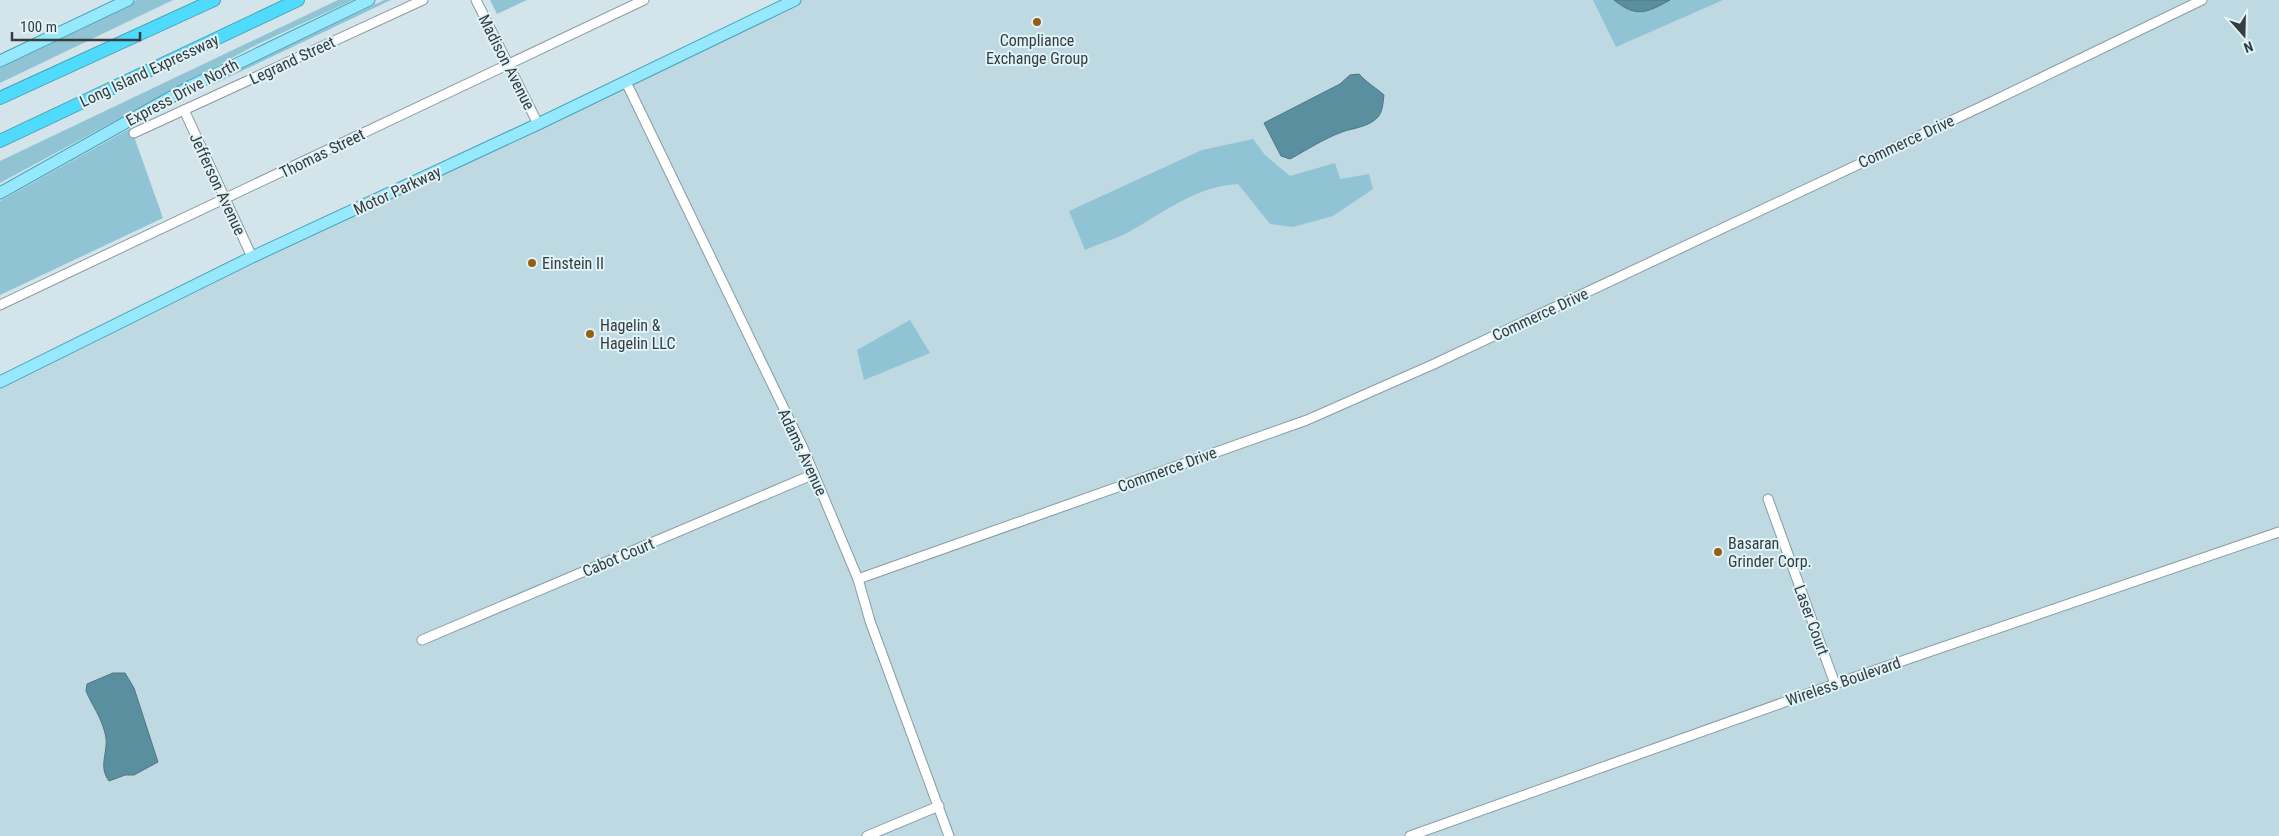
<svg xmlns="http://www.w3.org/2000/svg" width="2279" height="836" font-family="'Roboto Condensed',sans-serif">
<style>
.built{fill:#bed9e1}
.green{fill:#90c4d4}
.water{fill:#5a8f9f;stroke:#4f7682}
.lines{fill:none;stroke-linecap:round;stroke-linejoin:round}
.minor-casing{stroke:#8a9ba1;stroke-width:11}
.major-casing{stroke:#47a3ba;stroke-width:13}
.highway-casing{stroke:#47a3ba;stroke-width:14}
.minor{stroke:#fff;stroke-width:9}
.major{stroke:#96e9fd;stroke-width:11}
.highway{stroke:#50dafc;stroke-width:12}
.poi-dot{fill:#945e15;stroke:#e0f3f8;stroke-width:2}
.labels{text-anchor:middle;stroke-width:4;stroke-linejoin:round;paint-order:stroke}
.poi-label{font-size:16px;fill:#363d3f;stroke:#e0f3f8;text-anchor:start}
.street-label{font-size:16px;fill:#363d3f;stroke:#e0f3f8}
</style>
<rect width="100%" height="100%" fill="#d3e5eb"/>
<polygon class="built" points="788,0 2279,0 2279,836 0,836 0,381"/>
<g class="green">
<polygon points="137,0 173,0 0,83 0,64"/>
<polygon points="338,0 353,0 252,47 0,183 0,161"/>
<polygon points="384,0 391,0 208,87 239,69"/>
<polygon points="490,0 527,0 497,14"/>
<polygon points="1593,0 1723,0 1616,47"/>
<polygon points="131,128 163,218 0,295 0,201"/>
<path d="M1253,139L1265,155L1290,176L1335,163L1340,179L1369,174L1373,189L1333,216L1293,227L1270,224L1238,184C1195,186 1162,214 1125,234C1112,240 1098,244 1085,250L1069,211L1202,150Z"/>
<polygon points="910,320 930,353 864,380 857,350"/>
</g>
<g class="water">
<path d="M1614,0H1670C1647,13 1636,18 1614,0Z"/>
<path d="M1359,74C1367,83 1375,87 1384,95C1383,102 1383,111 1378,117C1369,127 1353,128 1342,132C1323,139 1307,150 1290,159L1281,156L1264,123L1340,84L1350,75Z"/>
<path d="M113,673H125L134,688L158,762L134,775H125L109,781C97,765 110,751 105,733C101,717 92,705 86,691L87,684Z"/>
</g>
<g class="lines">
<defs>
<g id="minor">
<polyline points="476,0 538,124"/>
<polyline points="626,82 803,448 858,579 870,621 949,836"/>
<polyline points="184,110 252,257"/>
<polyline points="134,133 423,0"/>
<polyline points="0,305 644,0"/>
<polyline points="1768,499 1835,684"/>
<polyline points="858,579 1307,420 1434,364 1989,103 2202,0"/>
<polyline points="422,640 814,474"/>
<polyline points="867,836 939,806"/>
<polyline points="1410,836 1835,684 2279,532"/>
</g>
<g id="major">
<polyline points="0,61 128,0"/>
<polyline points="0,193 191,86 369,0"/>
<polyline points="0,382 252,257 538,124 795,0"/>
</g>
<g id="highway">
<polyline points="0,98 214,0"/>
<polyline points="0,141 298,0"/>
</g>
</defs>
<use href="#minor" class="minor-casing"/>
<use href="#major" class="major-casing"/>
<use href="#highway" class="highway-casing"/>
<use href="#minor" class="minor"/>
<use href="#major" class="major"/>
<use href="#highway" class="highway"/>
</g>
<g class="poi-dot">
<circle cx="1037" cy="22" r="5"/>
<circle cx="532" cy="263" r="5"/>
<circle cx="590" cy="334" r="5"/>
<circle cx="1718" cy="552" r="5"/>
</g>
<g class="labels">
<g class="poi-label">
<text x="1037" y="46" text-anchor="middle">Compliance<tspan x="1037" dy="18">Exchange Group</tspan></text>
<text x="542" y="269">Einstein II</text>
<text x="600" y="331">Hagelin &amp;<tspan x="600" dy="18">Hagelin LLC</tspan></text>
<text x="1728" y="549">Basaran<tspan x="1728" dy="18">Grinder Corp.</tspan></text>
</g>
<g class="street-label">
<text transform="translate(292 60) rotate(-25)" y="6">Legrand Street</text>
<text transform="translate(507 62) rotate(63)" y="6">Madison Avenue</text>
<text transform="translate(149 70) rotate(-25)" y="6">Long Island Expressway</text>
<text transform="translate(182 92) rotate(-28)" y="6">Express Drive North</text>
<text transform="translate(1906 141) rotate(-25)" y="6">Commerce Drive</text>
<text transform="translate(322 153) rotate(-26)" y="6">Thomas Street</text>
<text transform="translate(218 184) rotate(65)" y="6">Jefferson Avenue</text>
<text transform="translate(397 190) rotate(-25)" y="6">Motor Parkway</text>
<text transform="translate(1540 314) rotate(-25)" y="6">Commerce Drive</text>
<text transform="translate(803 452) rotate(65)" y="6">Adams Avenue</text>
<text transform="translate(1167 469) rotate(-20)" y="6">Commerce Drive</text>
<text transform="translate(618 557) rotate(-23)" y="6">Cabot Court</text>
<text transform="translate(1812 620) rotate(70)" y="6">Laser Court</text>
<text transform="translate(1843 681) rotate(-19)" y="6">Wireless Boulevard</text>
</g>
</g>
<g transform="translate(2244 35) rotate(160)" stroke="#e0f3f8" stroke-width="4" paint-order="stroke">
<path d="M0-4L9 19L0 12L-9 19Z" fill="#363d3f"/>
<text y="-8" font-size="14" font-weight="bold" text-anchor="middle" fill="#363d3f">N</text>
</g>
<path d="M12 32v8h128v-8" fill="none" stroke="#363d3f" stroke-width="2.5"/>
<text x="20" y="32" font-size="15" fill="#363d3f" stroke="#e0f3f8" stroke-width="4" paint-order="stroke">100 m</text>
</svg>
